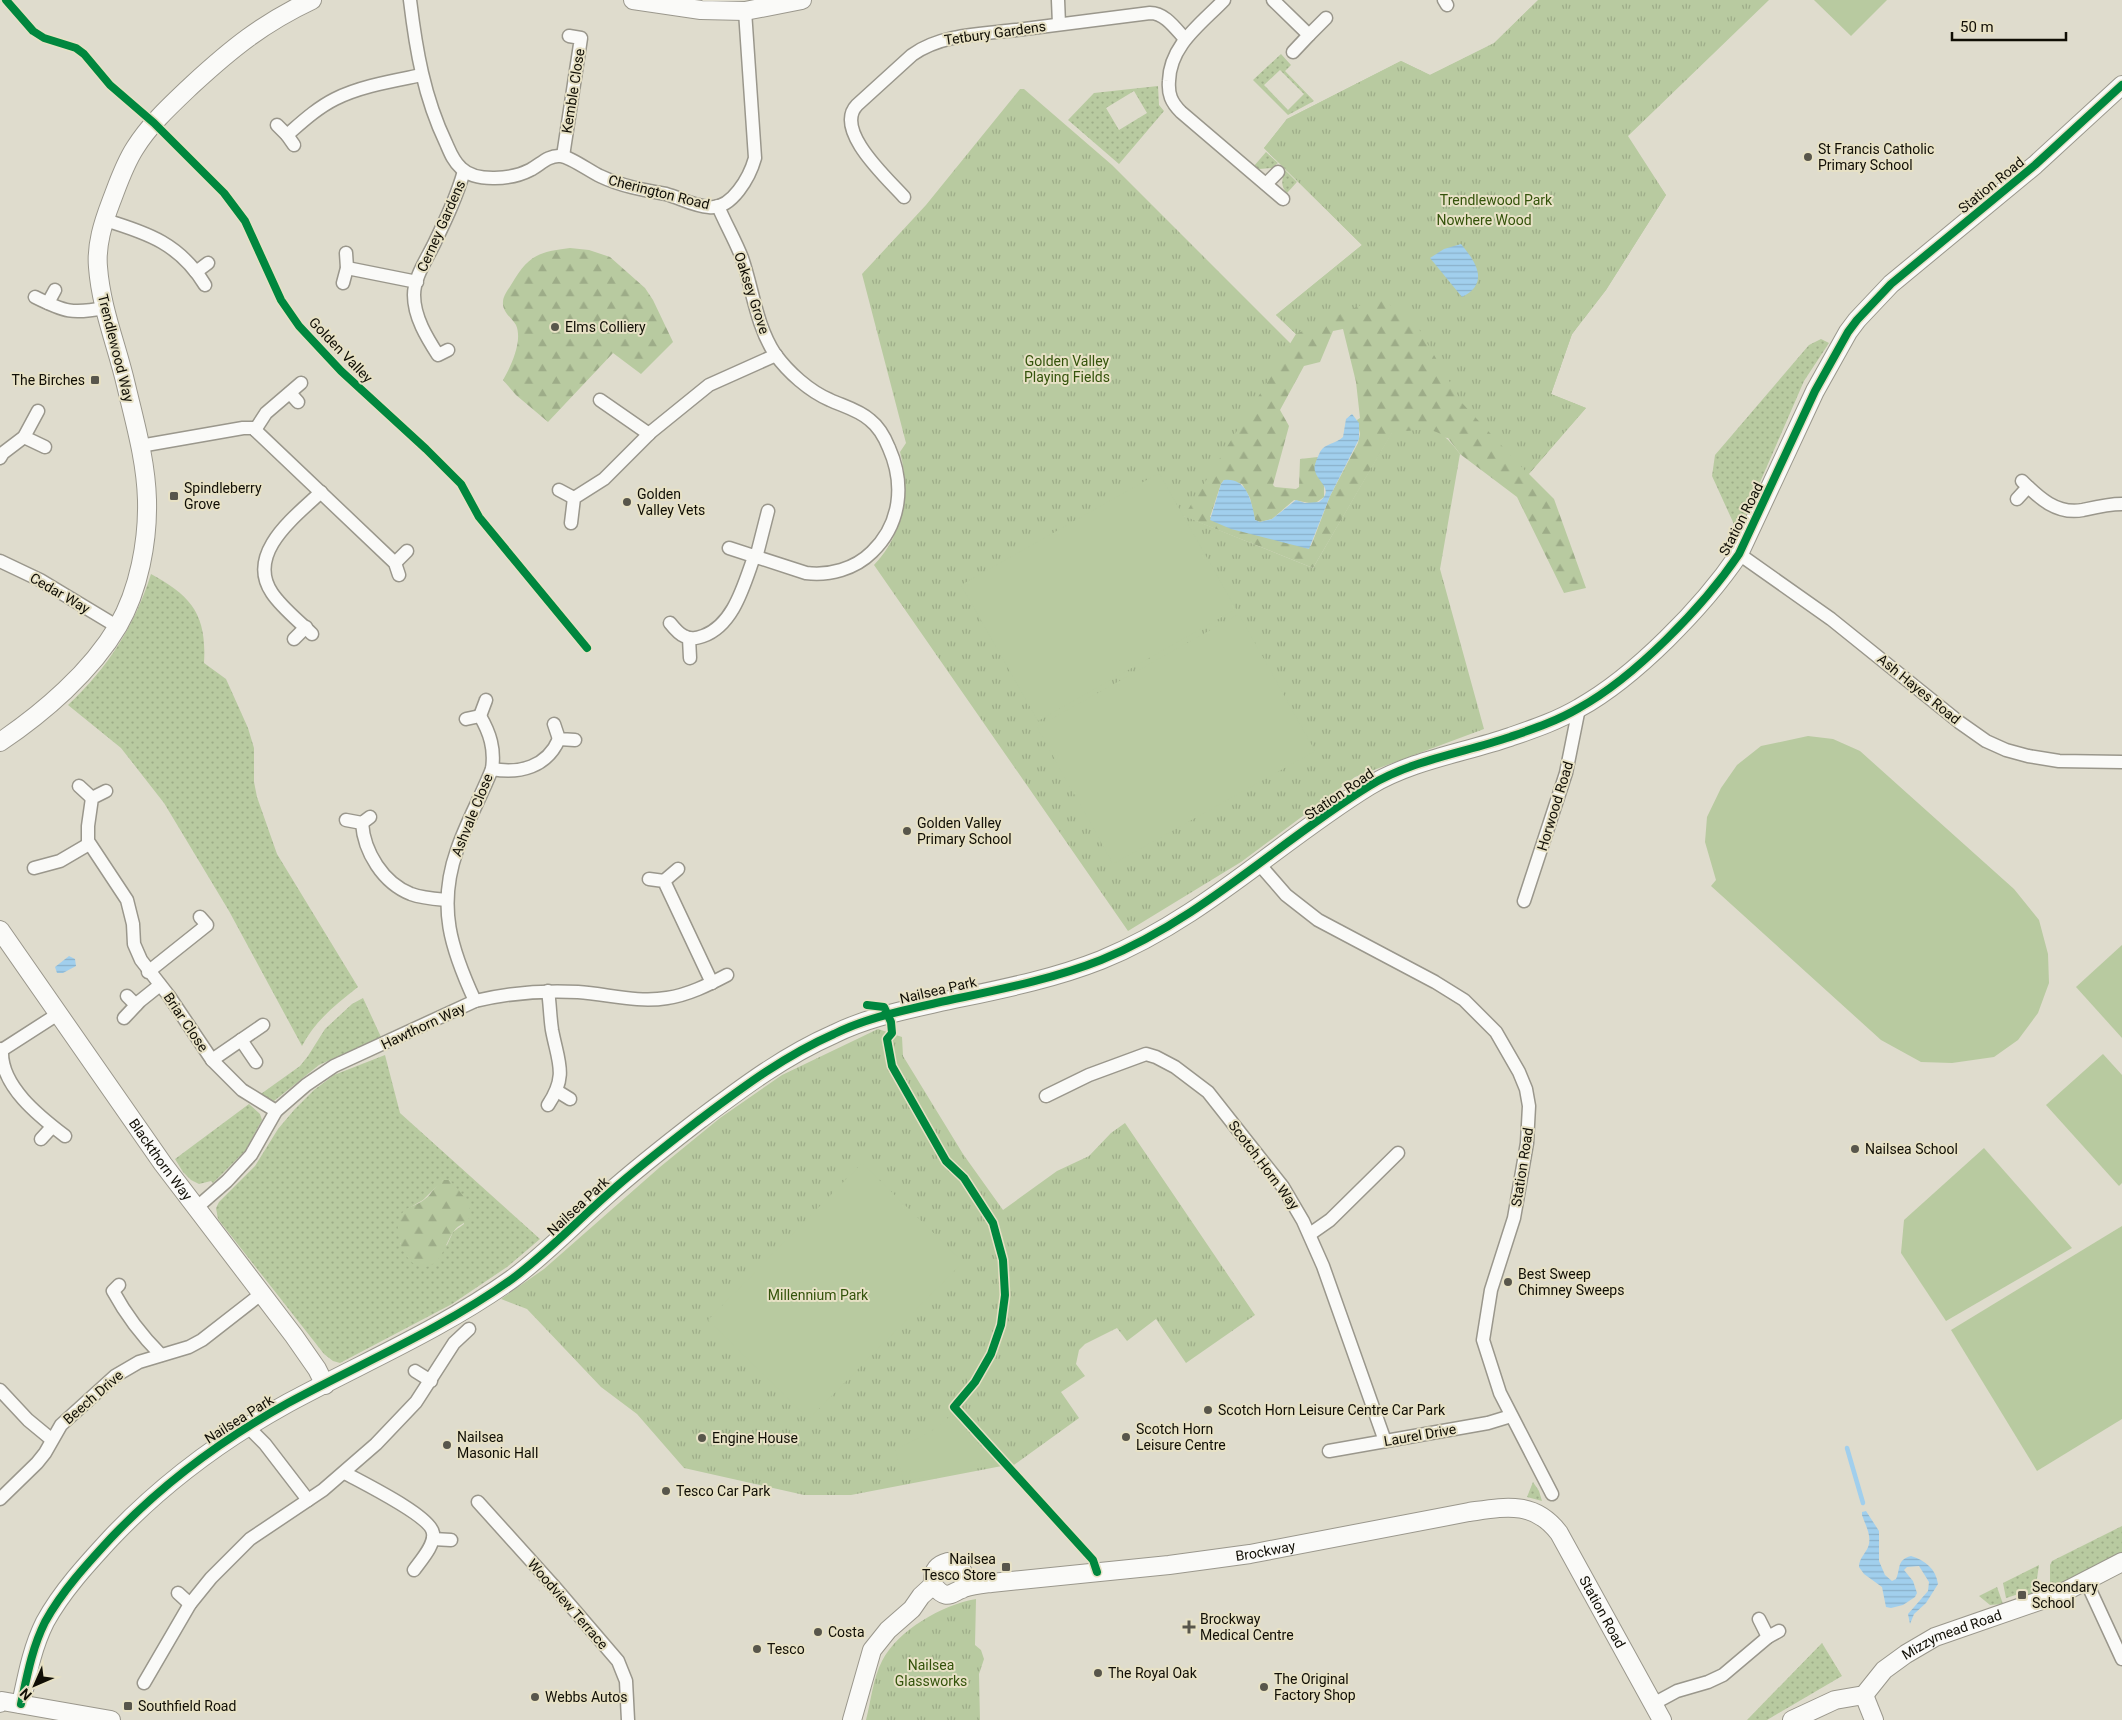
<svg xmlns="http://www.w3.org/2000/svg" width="2122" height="1720" font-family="Roboto,sans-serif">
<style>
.grass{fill:url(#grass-dots);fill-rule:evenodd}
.forest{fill:url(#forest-firs);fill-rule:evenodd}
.park{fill:url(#park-tufts)}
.pitch{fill:#b8caa0}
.water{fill:url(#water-rules)}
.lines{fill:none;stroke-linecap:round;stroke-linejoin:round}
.stream{stroke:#a1cfed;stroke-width:4.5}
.street-casing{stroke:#9a978c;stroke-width:15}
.secondary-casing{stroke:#9a978c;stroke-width:20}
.street{stroke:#fafaf8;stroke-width:12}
.secondary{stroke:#fafaf8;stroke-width:18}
.cycleway-casing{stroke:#e7e1c5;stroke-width:11}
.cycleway{stroke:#00873e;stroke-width:8}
.poi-dot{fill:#58564b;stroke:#e7e1c5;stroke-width:2}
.labels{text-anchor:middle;stroke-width:4;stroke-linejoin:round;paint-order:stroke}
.street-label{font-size:14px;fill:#100e05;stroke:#e7e1c5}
.poi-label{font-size:14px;fill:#100e05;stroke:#e7e1c5;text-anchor:start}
.park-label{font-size:14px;fill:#34530b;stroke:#e7e1c5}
</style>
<defs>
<pattern id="grass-dots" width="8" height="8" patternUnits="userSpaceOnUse" patternTransform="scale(1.25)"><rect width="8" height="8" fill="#b8caa0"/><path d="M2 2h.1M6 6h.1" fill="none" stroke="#9dac88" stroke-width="1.8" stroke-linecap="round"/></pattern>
<pattern id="forest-firs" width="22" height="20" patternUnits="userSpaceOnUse" patternTransform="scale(1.25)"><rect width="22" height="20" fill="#b8caa0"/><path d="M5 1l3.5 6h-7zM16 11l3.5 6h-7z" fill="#9dac88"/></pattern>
<pattern id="park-tufts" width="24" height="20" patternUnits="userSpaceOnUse" patternTransform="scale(1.25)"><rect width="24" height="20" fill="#b8caa0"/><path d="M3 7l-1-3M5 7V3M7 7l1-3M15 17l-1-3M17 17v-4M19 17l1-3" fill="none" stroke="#9dac88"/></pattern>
<pattern id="water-rules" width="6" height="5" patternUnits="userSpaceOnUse" patternTransform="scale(1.25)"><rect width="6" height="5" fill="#a1cfed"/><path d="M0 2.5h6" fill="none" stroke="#8ab1ca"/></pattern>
</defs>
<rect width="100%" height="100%" fill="#dfdccd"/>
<g class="grass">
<path d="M1281,54L1291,65L1285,71L1314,101L1288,115L1253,80ZM1280,70L1304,94L1288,110L1264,85Z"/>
<path d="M1158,86L1159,105L1164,111L1119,164L1068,120L1094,93ZM1134,91L1147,113L1119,130L1106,108Z"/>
<polygon points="1266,152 1278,163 1272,168 1259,169 1254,166"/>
<path d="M1285,170L1297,182L1287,193C1280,186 1282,179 1285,170Z"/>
<polygon points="1821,339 1829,343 1804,381 1738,533 1712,476 1715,455 1809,345"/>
<path d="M151,574C191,596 207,614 204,663L226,679L248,728L254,748V782L257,797L277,854L358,987C336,1004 315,1021 302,1046L229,911L164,803L121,748L68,705C108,668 135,625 151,574Z"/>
<polygon points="363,998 381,1037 319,1065 274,1101 258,1096 300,1066 308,1056 325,1029 352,1004"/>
<path d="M385,1055L400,1113L540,1239L507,1267L452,1304L340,1363L333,1361L324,1354L218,1219L216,1208L219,1202L255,1166L278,1129L294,1110L314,1090L334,1075ZM443,1180H449L464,1198V1224L453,1232L447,1245L411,1261L400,1243L409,1208L423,1200Z"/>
<polygon points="249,1104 260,1114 262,1120 245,1151 213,1183 211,1181 199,1184 191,1180 183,1172 175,1159"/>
<polygon points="1533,1482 1539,1491 1542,1501 1527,1497"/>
<polygon points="2122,1526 2122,1553 2054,1587 2050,1586 2050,1565 2052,1561"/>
<polygon points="2039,1565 2035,1592 2026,1596 2025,1592 2006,1598 2003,1583"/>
<polygon points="1997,1587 2003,1604 1990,1605 1979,1596"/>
<polygon points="1822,1643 1842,1676 1767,1720 1747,1720"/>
</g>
<g class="forest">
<path d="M1530,8L1666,195L1606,290L1572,334L1551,394L1586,408L1529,474L1554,499L1586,588L1564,593L1517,497L1460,454L1448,438L1392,433L1313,568L1183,516L1296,334L1276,315L1362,245L1264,148L1287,119L1401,61L1430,75L1495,43ZM1343,329L1356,382L1360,418L1357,420L1360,434L1358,443L1330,496L1311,546L1210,517L1221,484L1224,480L1242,484L1250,498L1255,520L1260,522L1272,519L1294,500L1314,504L1324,497V485L1315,466L1318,457L1300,459L1299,487L1296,489L1275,487L1273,485L1289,426L1280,410L1304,366L1320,362L1333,331Z"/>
<path d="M570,248L589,250L610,257L645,288L653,300L673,342L641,374L613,353L548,422L516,395L503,380C511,366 523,341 516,325C512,318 502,312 503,302C503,296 508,290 511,285C528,256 537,252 570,248Z"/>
<path d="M443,1180H449C457,1188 472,1203 470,1215C468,1224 458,1224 454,1231C445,1242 442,1267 423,1267C415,1267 409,1260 405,1254C398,1242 392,1217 408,1208C414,1205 419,1204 425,1199C432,1194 435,1185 443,1180Z"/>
</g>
<g class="park">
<polygon points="1538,0 1769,0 1628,136 1666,195 1606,290 1572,334 1551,394 1586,408 1528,474 1462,403 1416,324 1379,297 1296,334 1276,315 1362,245 1264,148 1287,119 1401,61 1430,75 1494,43"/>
<path d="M1020,89H1024L1112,165L1291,344L1184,516L1313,568L1392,432C1428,430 1437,422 1460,454L1440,569L1484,729L1355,777L1241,862L1128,931L874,565C903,535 911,492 900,452L906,443L862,274L926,205Z"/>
<polygon points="878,1029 902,1037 903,1056 963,1154 1003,1210 1057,1171 1089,1156 1111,1133 1125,1123 1255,1315 1186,1363 1156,1319 1127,1341 1117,1328 1085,1344 1079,1350 1076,1364 1085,1376 1061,1392 1079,1418 1007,1470 1002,1466 851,1495 804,1495 684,1468 637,1414 601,1387 527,1309 501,1299 544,1269 660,1167 720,1118 782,1075"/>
<path d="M976,1599L975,1645L981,1650L984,1659L979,1674L980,1720H866C871,1701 873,1678 882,1661C898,1630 942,1605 976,1599Z"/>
</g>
<g class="pitch">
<polygon points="1814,0 1887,0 1851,36"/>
<polygon points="1159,473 1236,609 1038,721 961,585"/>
<polygon points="1239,614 1315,751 1113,864 1037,727"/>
<polygon points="1808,736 1833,739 1860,751 2014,889 2039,920 2048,954 2049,983 2038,1013 2018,1040 1994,1057 1952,1063 1921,1062 1881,1040 1711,886 1716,880 1705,842 1707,817 1721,788 1737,765 1761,746"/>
<polygon points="2122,945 2122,1038 2076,987"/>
<polygon points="2103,1054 2122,1075 2122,1183 2119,1186 2046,1105"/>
<polygon points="1984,1148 2072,1248 1946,1321 1901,1253 1904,1220"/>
<polygon points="862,1163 963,1262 809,1419 708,1320"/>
<polygon points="2122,1226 2122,1419 2037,1471 1951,1330"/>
<polygon points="953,1414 997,1465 904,1481 895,1450 930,1432"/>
</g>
<g class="water">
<path d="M1461,244C1476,262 1490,283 1462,297L1430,258L1444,249Z"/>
<path d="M1352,414L1359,423V439L1330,496L1309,549L1231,529L1210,520L1221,484L1224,480C1247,477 1252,502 1255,520L1260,522L1272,519L1296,500L1305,503L1319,502C1335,489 1318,483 1315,471C1313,466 1318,457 1320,452C1325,443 1336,444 1343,437L1346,419Z"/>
<polygon points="69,956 75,959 76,966 63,973 57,973 55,967"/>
<path d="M1866,1511L1879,1531V1561L1885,1575L1892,1581L1896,1579C1901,1569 1896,1560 1911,1556C1925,1560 1936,1569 1938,1584L1926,1603L1914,1614L1910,1624L1908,1614L1928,1591L1929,1582L1919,1566L1907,1567L1904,1570L1913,1581L1917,1593L1915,1597L1903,1605L1891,1608L1886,1607L1882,1587L1864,1574L1859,1567C1859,1557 1867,1553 1869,1544C1871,1534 1865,1524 1862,1515V1512Z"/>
</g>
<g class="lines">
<polyline class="stream" points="1847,1448 1863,1503"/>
<defs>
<g id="street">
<path d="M410,0C416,50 424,97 446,143C450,152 453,161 461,168C476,183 513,179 530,170C540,165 548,155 560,156C569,156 591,172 600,176C621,186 643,190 666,194C680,198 694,206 709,207C732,210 750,176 755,158L745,11"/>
<polyline points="1058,0 1059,24"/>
<path d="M1224,0C1201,24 1170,45 1169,81C1168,94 1171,102 1181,112L1283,199"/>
<polyline points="1273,0 1309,35 1326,18"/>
<polyline points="1444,0 1447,5"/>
<polyline points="1293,52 1309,35"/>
<polyline points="277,125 287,135 294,145"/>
<path d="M287,135C302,122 317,108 335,99C361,86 393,81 422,75"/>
<polyline points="563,156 581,38 569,36"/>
<polyline points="1266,184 1278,172"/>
<path d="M904,197C888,179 833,130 857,105L912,55C941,34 982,34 1016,30C1060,24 1105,19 1150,13C1165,13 1175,28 1185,39"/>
<path d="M718,206C725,223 735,240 742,258C753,290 756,325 775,354C788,372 809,391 830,400C843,406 859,410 870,420C879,427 885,438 889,448C905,484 901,524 872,552C855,569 829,576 806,573L729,548"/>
<path d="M105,220C148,233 180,244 205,285"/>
<polyline points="347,268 417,282"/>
<polyline points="196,272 208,263"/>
<polyline points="343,283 347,268 346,253"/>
<path d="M35,297C65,312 72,314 105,308"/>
<polyline points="48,303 55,290"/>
<path d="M448,350L438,355C427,338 414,317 414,295C414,277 427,259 435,242C446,219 457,196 464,171"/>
<polyline points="290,393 298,402"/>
<polyline points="600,400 649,434"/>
<polyline points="255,430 266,413 301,383"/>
<polyline points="24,437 45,447"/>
<polyline points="140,446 243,428 253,428 395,563 399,575"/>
<polyline points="0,458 3,453 24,437 38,411"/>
<path d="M2022,481C2039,498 2057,515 2083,510C2096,507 2108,504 2122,504"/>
<polyline points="559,490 574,498"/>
<polyline points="2017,499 2028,487"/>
<polyline points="571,523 574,498 604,479 651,432 709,385 776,355"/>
<polyline points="1739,554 1831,619 1959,722 1986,741 2006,750 2028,756 2059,761 2122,762"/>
<polyline points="756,558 768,511"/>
<polyline points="0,561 40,580 118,627"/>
<polyline points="395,563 407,551"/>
<path d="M670,623C674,628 679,634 684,636C691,640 697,638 703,636C734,625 744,584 754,557"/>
<path d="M312,634C299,621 282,608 272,593C245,553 296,516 321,492"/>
<polyline points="689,638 690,658"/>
<polyline points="294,639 306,627"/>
<polyline points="480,716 486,700"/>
<path d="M466,719L480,716C490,733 495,749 492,769C481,797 466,823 457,850C437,907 451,949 475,1001"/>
<polyline points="554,724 559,739 575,740"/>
<path d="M492,769C520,774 547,767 559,739"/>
<polyline points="79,786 92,798"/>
<polyline points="106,791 92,798 88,826 88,841 127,900 133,924 134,944 141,960 169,996 212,1060 242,1090 276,1111"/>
<polyline points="346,820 362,823 370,817"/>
<path d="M362,823C364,852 383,883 411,894C422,898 435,899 446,900"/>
<polyline points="1260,865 1286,895 1318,920 1435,982 1464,1000 1496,1032 1519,1072 1526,1089 1529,1106 1527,1143 1514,1218 1491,1290 1483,1340 1500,1393 1552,1494"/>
<polyline points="34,868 60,861 89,844"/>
<polyline points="649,879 664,881 712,983"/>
<polyline points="664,881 678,869"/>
<polyline points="1524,901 1566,773 1579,708"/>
<polyline points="148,972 207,925 200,917"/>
<path d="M548,991C550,1004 550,1017 552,1030C558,1062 568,1075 548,1105"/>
<polyline points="127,996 136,1005"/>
<polyline points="124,1018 140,1001 160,985"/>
<polyline points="241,1040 256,1062"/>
<path d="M0,1049L2,1050C0,1086 40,1117 65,1136"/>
<polyline points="2,1050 58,1014"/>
<polyline points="212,1060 263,1025"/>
<polyline points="557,1091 570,1099"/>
<polyline points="1046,1096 1089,1075 1146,1054 1156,1057 1175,1067 1208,1092 1283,1187 1303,1221 1323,1266 1385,1441"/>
<polyline points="41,1139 52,1127"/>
<path d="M195,1209L227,1181L251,1155L276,1111L306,1085L334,1066L475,1001C509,993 544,990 578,992C608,994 637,1003 667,998C688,995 708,985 727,975"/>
<polyline points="1310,1234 1330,1220 1398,1153"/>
<path d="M119,1285L113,1291C126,1315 142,1336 161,1355"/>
<polyline points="415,1371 431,1381"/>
<polyline points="0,1390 28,1420 51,1439"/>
<polyline points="248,1427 265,1444 308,1500"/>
<polyline points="1329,1451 1488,1423 1511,1416"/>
<path d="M345,1473C361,1482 431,1516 433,1533C435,1545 421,1560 414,1570"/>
<polyline points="0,1499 37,1463 45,1453 61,1425 115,1376 139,1362 189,1347 202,1340 261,1294"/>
<polyline points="478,1502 552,1584 618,1661 626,1681 628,1720"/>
<polyline points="433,1539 451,1540"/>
<polyline points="2086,1581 2122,1659"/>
<polyline points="178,1593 190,1604"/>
<polyline points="1759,1619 1768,1637 1779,1631"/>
<polyline points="144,1683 190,1604 211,1578 250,1539 323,1490 376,1444 416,1402 454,1343 469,1329"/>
<polyline points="1653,1704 1677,1691 1708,1682 1723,1675 1768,1637"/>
</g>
<g id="secondary">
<polyline points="633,0 701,10 745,11 802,0"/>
<path d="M0,742C43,713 91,672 118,626C139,590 148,541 147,500C146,461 135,423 126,385C117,346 101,308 98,267C96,245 103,223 111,202C118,184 124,165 135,148C150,124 171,105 192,85C231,49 263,23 312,0"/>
<path id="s1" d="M0,930L163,1164L294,1336L317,1369L325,1385"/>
<path id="s2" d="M962,1589C967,1575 963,1565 948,1562C936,1565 932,1573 933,1585C947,1601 949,1594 964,1588C972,1585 983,1584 991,1583L1169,1565L1250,1554L1469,1512C1504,1507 1534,1500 1559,1533L1662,1720"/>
<polyline points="1864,1695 1874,1720"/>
<polyline points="0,1703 2,1701 111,1720"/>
<path d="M21,1704C27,1676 32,1648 45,1622C62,1591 87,1564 111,1538C164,1482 221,1440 288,1403C364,1362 442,1329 512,1279C547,1253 576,1222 608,1194C637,1168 668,1144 699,1120C743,1087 784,1056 834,1034C866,1018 901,1011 936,1003C991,991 1048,981 1101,960C1202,919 1278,842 1369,786C1412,760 1463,753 1510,737C1533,729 1557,721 1579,708C1635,677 1703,607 1739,554L1815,391L1848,332L1857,320L1891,284L2035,165L2122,85"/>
<polyline points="852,1720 872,1650 888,1630 912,1609 921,1596 933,1585"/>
<path id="s3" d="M1792,1720L1835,1700L1864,1695L1884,1670L1906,1654L1935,1637L2062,1593L2122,1562"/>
</g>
</defs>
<use href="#street" class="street-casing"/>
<use href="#secondary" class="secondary-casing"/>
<use href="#street" class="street"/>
<use href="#secondary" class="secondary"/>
<defs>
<g id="cycleway">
<polyline points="6,0 33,31 44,38 76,48 84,54 110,85 154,123 224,193 245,221 281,300 299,326 341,371 426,449 461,484 479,517 587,648"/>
<polyline points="867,1005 884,1007 891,1022 892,1033 887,1039 892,1066 946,1161 964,1178 993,1223 1003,1260 1005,1295 1001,1325 991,1354 975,1382 954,1407 1093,1560 1097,1572"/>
<path d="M21,1704C27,1676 32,1648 45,1622C62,1591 87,1564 111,1538C164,1482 221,1440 288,1403C364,1362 442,1329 512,1279C547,1253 576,1222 608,1194C637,1168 668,1144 699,1120C743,1087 784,1056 834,1034C866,1018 901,1011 936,1003C991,991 1048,981 1101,960C1202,919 1278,842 1369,786C1412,760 1463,753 1510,737C1533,729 1557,721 1579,708C1635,677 1703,607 1739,554L1815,391L1848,332L1857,320L1891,284L2035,165L2122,85"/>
</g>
</defs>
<use href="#cycleway" class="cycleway-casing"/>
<use href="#cycleway" class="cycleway"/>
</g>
<g class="poi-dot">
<circle cx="1808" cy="157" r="5"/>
<circle cx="555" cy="327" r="5"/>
<rect x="90" y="375" width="10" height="10" rx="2.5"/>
<rect x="169" y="491" width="10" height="10" rx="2.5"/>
<circle cx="627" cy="502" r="5"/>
<circle cx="907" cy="831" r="5"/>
<circle cx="1855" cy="1149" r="5"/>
<circle cx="1508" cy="1282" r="5"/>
<circle cx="1208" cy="1410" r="5"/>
<circle cx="1126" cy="1437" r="5"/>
<circle cx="702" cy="1438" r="5"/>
<circle cx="447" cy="1445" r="5"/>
<circle cx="666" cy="1491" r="5"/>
<rect x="1001" y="1562" width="10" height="10" rx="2.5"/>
<rect x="2017" y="1590" width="10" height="10" rx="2.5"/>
<path d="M1186.5 1619.5h5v5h5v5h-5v5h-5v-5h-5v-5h5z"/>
<circle cx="818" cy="1632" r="5"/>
<circle cx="757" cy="1649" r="5"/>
<circle cx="1098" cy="1673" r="5"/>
<circle cx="1264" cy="1687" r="5"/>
<circle cx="535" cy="1697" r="5"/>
<rect x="123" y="1701" width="10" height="10" rx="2.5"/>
</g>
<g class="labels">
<g class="street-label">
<text transform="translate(995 33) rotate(-8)" y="5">Tetbury Gardens</text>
<text transform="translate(573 91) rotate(-81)" y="5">Kemble Close</text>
<text transform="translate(1991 185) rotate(-39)" y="5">Station Road</text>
<text transform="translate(659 192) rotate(14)" y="5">Cherington Road</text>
<text transform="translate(441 226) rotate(-66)" y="5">Cerney Gardens</text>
<text transform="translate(752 293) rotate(72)" y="5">Oaksey Grove</text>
<text transform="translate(116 348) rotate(76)" y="5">Trendlewood Way</text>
<text transform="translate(341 350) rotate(46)" y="5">Golden Valley</text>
<text transform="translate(1741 519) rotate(-63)" y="5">Station Road</text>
<text transform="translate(60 593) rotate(30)" y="5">Cedar Way</text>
<text transform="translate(1919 689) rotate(39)" y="5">Ash Hayes Road</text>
<text transform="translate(1339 794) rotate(-34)" y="5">Station Road</text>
<text transform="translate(1555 806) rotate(-73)" y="5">Horwood Road</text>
<text transform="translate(472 815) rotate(-68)" y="5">Ashvale Close</text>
<text transform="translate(938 990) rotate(-13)" y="5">Nailsea Park</text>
<text transform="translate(186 1022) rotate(56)" y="5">Briar Close</text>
<text transform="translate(423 1026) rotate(-25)" y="5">Hawthorn Way</text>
<text dy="5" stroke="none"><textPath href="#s1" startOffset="280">Blackthorn Way</textPath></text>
<text transform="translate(1264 1165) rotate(53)" y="5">Scotch Horn Way</text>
<text transform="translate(1522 1167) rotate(-81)" y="5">Station Road</text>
<text transform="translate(578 1206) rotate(-43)" y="5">Nailsea Park</text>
<text transform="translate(93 1397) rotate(-41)" y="5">Beech Drive</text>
<text transform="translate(239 1419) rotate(-32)" y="5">Nailsea Park</text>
<text transform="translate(1420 1435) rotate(-10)" y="5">Laurel Drive</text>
<text dy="5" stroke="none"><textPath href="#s2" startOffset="406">Brockway</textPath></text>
<text transform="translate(568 1604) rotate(49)" y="5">Woodview Terrace</text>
<text dy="5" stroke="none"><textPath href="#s2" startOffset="802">Station Road</textPath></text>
<text dy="5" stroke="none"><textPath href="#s3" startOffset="186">Mizzymead Road</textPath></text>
</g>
<g class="poi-label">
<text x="1818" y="154">St Francis Catholic<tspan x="1818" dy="16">Primary School</tspan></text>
<text x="565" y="332">Elms Colliery</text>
<text x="85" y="385" text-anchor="end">The Birches</text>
<text x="184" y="493">Spindleberry<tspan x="184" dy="16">Grove</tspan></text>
<text x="637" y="499">Golden<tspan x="637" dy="16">Valley Vets</tspan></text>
<text x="917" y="828">Golden Valley<tspan x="917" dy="16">Primary School</tspan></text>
<text x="1865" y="1154">Nailsea School</text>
<text x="1518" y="1279">Best Sweep<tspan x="1518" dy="16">Chimney Sweeps</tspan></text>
<text x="1218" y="1415">Scotch Horn Leisure Centre Car Park</text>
<text x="1136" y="1434">Scotch Horn<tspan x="1136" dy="16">Leisure Centre</tspan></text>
<text x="457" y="1442">Nailsea<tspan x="457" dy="16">Masonic Hall</tspan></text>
<text x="712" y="1443">Engine House</text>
<text x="676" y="1496">Tesco Car Park</text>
<text x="996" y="1564" text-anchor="end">Nailsea<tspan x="996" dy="16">Tesco Store</tspan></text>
<text x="2032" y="1592">Secondary<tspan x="2032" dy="16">School</tspan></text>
<text x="1200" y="1624">Brockway<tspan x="1200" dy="16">Medical Centre</tspan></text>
<text x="828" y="1637">Costa</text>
<text x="767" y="1654">Tesco</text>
<text x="1108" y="1678">The Royal Oak</text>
<text x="1274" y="1684">The Original<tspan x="1274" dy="16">Factory Shop</tspan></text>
<text x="545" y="1702">Webbs Autos</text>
<text x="138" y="1711">Southfield Road</text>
</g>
<g class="park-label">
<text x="1496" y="205">Trendlewood Park</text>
<text x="1484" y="225">Nowhere Wood</text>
<text x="1067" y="366">Golden Valley<tspan x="1067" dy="16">Playing Fields</tspan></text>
<text x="818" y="1300">Millennium Park</text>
<text x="931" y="1670">Nailsea<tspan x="931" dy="16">Glassworks</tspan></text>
</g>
</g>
<g transform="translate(35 1685) rotate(225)" stroke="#e7e1c5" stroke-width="4" paint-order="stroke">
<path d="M0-4L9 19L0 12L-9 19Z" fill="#100e05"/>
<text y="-8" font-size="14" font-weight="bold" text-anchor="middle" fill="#100e05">N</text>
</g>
<path d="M1952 32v8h114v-8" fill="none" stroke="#100e05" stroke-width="2.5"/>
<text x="1960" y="32" font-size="15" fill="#100e05" stroke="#e7e1c5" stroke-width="4" paint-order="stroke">50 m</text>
</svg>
